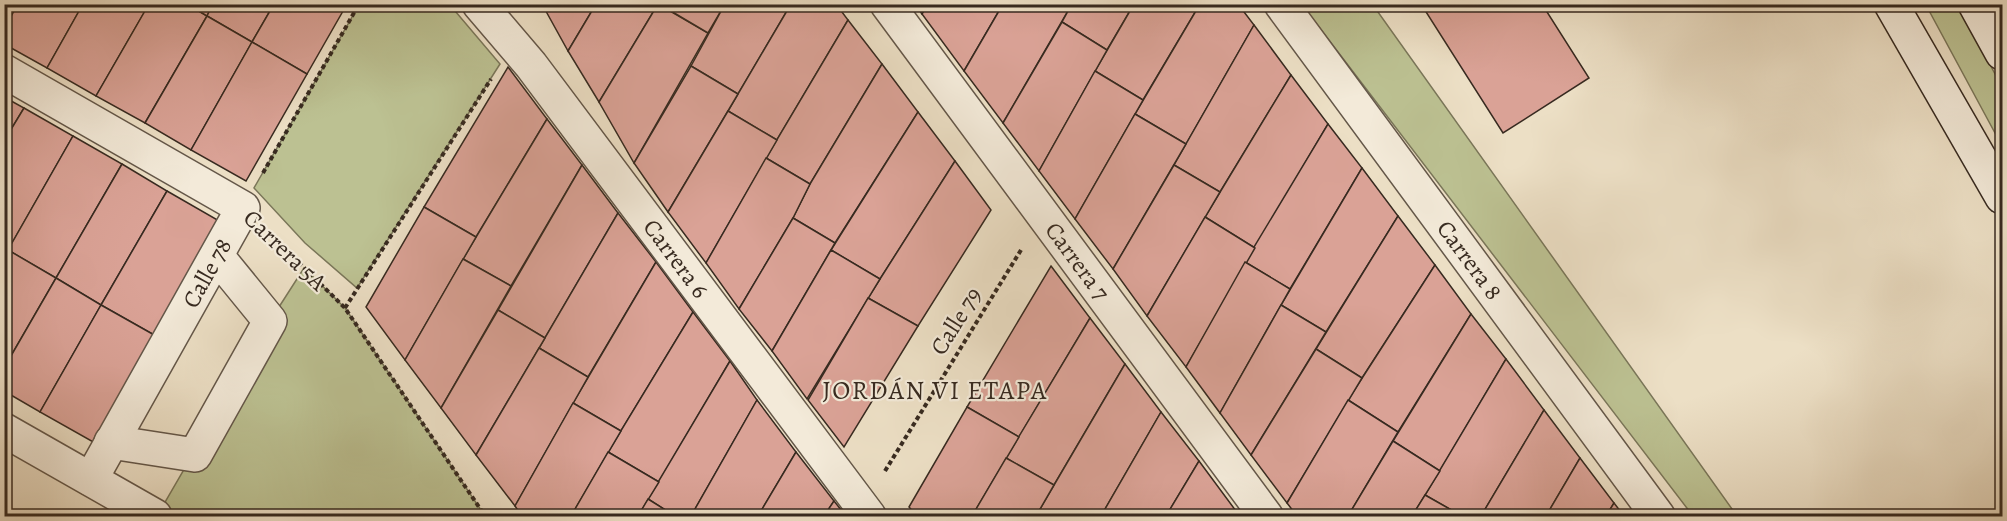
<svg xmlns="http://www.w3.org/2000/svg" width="2007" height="521" font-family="Alegreya,serif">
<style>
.green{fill:#bcc192;stroke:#7a7659;stroke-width:1.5}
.building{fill:#daa296;stroke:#372a20;stroke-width:1.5}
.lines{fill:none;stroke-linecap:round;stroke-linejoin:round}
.minor-casing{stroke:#645749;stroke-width:36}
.secondary-casing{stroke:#372a20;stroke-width:36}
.path{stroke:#372a20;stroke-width:4;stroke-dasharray:4.5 3;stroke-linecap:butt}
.minor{stroke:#f3ead9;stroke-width:33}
.secondary{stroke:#f3ead9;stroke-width:33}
.labels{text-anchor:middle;stroke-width:4.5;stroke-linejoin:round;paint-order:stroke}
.street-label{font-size:24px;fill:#372a20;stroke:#f3ead9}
.neighbourhood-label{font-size:26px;letter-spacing:1.5px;fill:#372a20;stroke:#f3ead9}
</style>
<rect width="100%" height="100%" fill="#ecdfc5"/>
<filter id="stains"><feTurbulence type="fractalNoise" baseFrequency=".00333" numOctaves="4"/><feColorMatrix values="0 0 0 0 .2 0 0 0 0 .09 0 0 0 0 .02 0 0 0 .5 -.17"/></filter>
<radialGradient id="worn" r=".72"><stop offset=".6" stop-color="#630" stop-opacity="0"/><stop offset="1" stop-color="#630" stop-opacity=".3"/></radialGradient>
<g class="green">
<polygon points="359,5 450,5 500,64 357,288 305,243 254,188"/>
<polygon points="1302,5 1373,5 1737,516 1693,516"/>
<polygon points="1926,5 1958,5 2002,87 2002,146"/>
<polygon points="304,268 345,308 485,516 157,516 270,321"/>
</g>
<g class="building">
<polygon points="4,4 18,4 4,29"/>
<polygon points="18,4 83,4 47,68 4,44 4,29"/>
<polygon points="83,4 149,4 96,96 47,68"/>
<polygon points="149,4 187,4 207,16 145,123 96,96"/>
<polygon points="187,4 213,4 207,16"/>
<polygon points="213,4 274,4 252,42 207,16"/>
<polygon points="274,4 347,4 307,74 252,42"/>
<polygon points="542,4 596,4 568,51"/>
<polygon points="596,4 658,4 599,102 568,51"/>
<polygon points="658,4 708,33 634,163 599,102"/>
<polygon points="659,4 725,4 708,33"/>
<polygon points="725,4 791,4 738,94 691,66"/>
<polygon points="791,4 836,4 848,20 777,140 728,111"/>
<polygon points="915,4 928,4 922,14"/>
<polygon points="928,4 1003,4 964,71 922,14"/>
<polygon points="1003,4 1072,4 1003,123 964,71"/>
<polygon points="1072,4 1134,4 1107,50 1062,22"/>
<polygon points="1134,4 1200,4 1143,100 1095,71"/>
<polygon points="1200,4 1238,4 1254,25 1186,144 1135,114"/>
<polygon points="1421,4 1542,4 1589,78 1503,133"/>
<polygon points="207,16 252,42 191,150 145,123"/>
<polygon points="848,20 882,64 810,184 766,158"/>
<polygon points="1062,22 1107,50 1039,171 1003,123"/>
<polygon points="1254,25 1291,75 1220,192 1174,165"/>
<polygon points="252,42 307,74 246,181 191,150"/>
<polygon points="882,64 918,112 835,243 793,218 810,184"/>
<polygon points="691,66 738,94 668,212 634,163"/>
<polygon points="508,67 547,119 476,237 424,207"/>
<polygon points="1095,71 1143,100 1075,219 1039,171"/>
<polygon points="1291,75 1328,124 1255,248 1205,217"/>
<polygon points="4,97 24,108 4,141"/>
<polygon points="24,108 73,136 8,250 4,248 4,141"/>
<polygon points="728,111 777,140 706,263 668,212"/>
<polygon points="918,112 955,161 880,279 831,250"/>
<polygon points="1135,114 1186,144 1113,269 1075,219"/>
<polygon points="547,119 582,165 511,286 463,259"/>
<polygon points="1328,124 1362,168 1290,289 1245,262"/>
<polygon points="73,136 122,164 56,278 8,250"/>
<polygon points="766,158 810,184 793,218 739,309 706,263"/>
<polygon points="955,161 991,210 918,326 868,298"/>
<polygon points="122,164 167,191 101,305 56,278"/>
<polygon points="582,165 618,213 545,338 498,310"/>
<polygon points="1174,165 1220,192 1147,316 1113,269"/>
<polygon points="1362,168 1398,216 1326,332 1281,305"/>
<polygon points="167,191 221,222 156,336 101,305"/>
<polygon points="424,207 476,237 405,360 366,307"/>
<polygon points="618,213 656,262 588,377 539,348"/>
<polygon points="1398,216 1435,265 1362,378 1316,349"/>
<polygon points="1205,217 1255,248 1186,367 1147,316"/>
<polygon points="793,218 835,243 772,351 739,309"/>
<polygon points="8,250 56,278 4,368 4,256"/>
<polygon points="831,250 880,279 807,399 772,351"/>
<polygon points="463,259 511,286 441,408 405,360"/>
<polygon points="656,262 693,312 621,431 573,403"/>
<polygon points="1245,262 1290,289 1220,413 1186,367"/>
<polygon points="1435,265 1471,314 1398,432 1348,400"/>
<polygon points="1051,266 1090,318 1019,437 967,407"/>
<polygon points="56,278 101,305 40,412 4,391 4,368"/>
<polygon points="868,298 918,326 844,447 808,400"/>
<polygon points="101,305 156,336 95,443 40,412"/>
<polygon points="1281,305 1326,332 1251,455 1220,413"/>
<polygon points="498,310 545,338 476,455 441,408"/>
<polygon points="693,312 730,361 659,482 608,452"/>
<polygon points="1471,314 1506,359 1440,471 1393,441"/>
<polygon points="1090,318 1125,364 1054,485 1006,458"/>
<polygon points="539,348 588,377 515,506 476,455"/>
<polygon points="1316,349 1362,378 1287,503 1251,455"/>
<polygon points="1506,359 1544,410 1481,516 1462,516 1425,495"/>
<polygon points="730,361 757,400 691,516 675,516 648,499"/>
<polygon points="1125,364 1161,412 1101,516 1053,516 1040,509"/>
<polygon points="757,400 796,452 758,516 691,516"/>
<polygon points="1348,400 1398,432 1348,516 1297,516 1287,503"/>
<polygon points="573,403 621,431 571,516 522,516 515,506"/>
<polygon points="967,407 1019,437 972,516 917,516 909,507"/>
<polygon points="1544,410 1580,458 1546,516 1481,516"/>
<polygon points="1161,412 1199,461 1166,516 1101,516"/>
<polygon points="1393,441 1440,471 1412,516 1348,516"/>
<polygon points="608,452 659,482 638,516 571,516"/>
<polygon points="796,452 834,501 824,516 758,516"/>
<polygon points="1006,458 1054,485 1036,516 972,516"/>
<polygon points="1580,458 1614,503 1606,516 1546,516"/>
<polygon points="1199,461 1236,511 1233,516 1166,516"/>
<polygon points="1425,495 1462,516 1412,516"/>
<polygon points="648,499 675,516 638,516"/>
<polygon points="834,501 846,516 824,516"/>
<polygon points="1614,503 1624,516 1606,516"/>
<polygon points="1040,509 1053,516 1036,516"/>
</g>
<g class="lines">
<defs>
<g id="minor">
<path id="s1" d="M479,4L531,65L869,516"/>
<path id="s2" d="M887,4L1266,516"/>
<path id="s3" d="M1281,4L1658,516"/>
<polyline points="4,71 243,208 91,479"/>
<polyline points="4,430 155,516"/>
<polyline points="111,442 195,455 270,321 217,256"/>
</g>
<g id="secondary">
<polyline points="1891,4 2002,197"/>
<polyline points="1975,4 2002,53"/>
</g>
</defs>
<use href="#minor" class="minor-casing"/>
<use href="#secondary" class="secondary-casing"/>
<g class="path">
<polyline points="263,173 359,4"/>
<polyline points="272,236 345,308 485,516"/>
<polyline points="345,308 491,79"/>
<polyline points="885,471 1021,250"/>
</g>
<use href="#minor" class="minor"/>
<use href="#secondary" class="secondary"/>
</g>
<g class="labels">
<g class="street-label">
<text transform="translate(285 250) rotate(44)" y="8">Carrera 5A</text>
<text dy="8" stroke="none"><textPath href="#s1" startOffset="322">Carrera 6</textPath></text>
<text dy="8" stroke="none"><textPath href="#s3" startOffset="318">Carrera 8</textPath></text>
<text dy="8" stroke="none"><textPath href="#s2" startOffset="320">Carrera 7</textPath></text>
<text transform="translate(207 273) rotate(-61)" y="8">Calle 78</text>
<text transform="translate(956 321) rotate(-58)" y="8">Calle 79</text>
</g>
<g class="neighbourhood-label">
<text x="935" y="399">JORDÁN VI ETAPA</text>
</g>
</g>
<rect width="2007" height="521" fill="none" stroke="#ecdfc5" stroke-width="24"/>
<rect x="6" y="6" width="1995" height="509" fill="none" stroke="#372a20" stroke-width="3"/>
<rect x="12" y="12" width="1983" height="497" fill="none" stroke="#372a20" stroke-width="1.5"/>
<rect width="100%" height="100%" filter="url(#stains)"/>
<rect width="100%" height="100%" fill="url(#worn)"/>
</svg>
